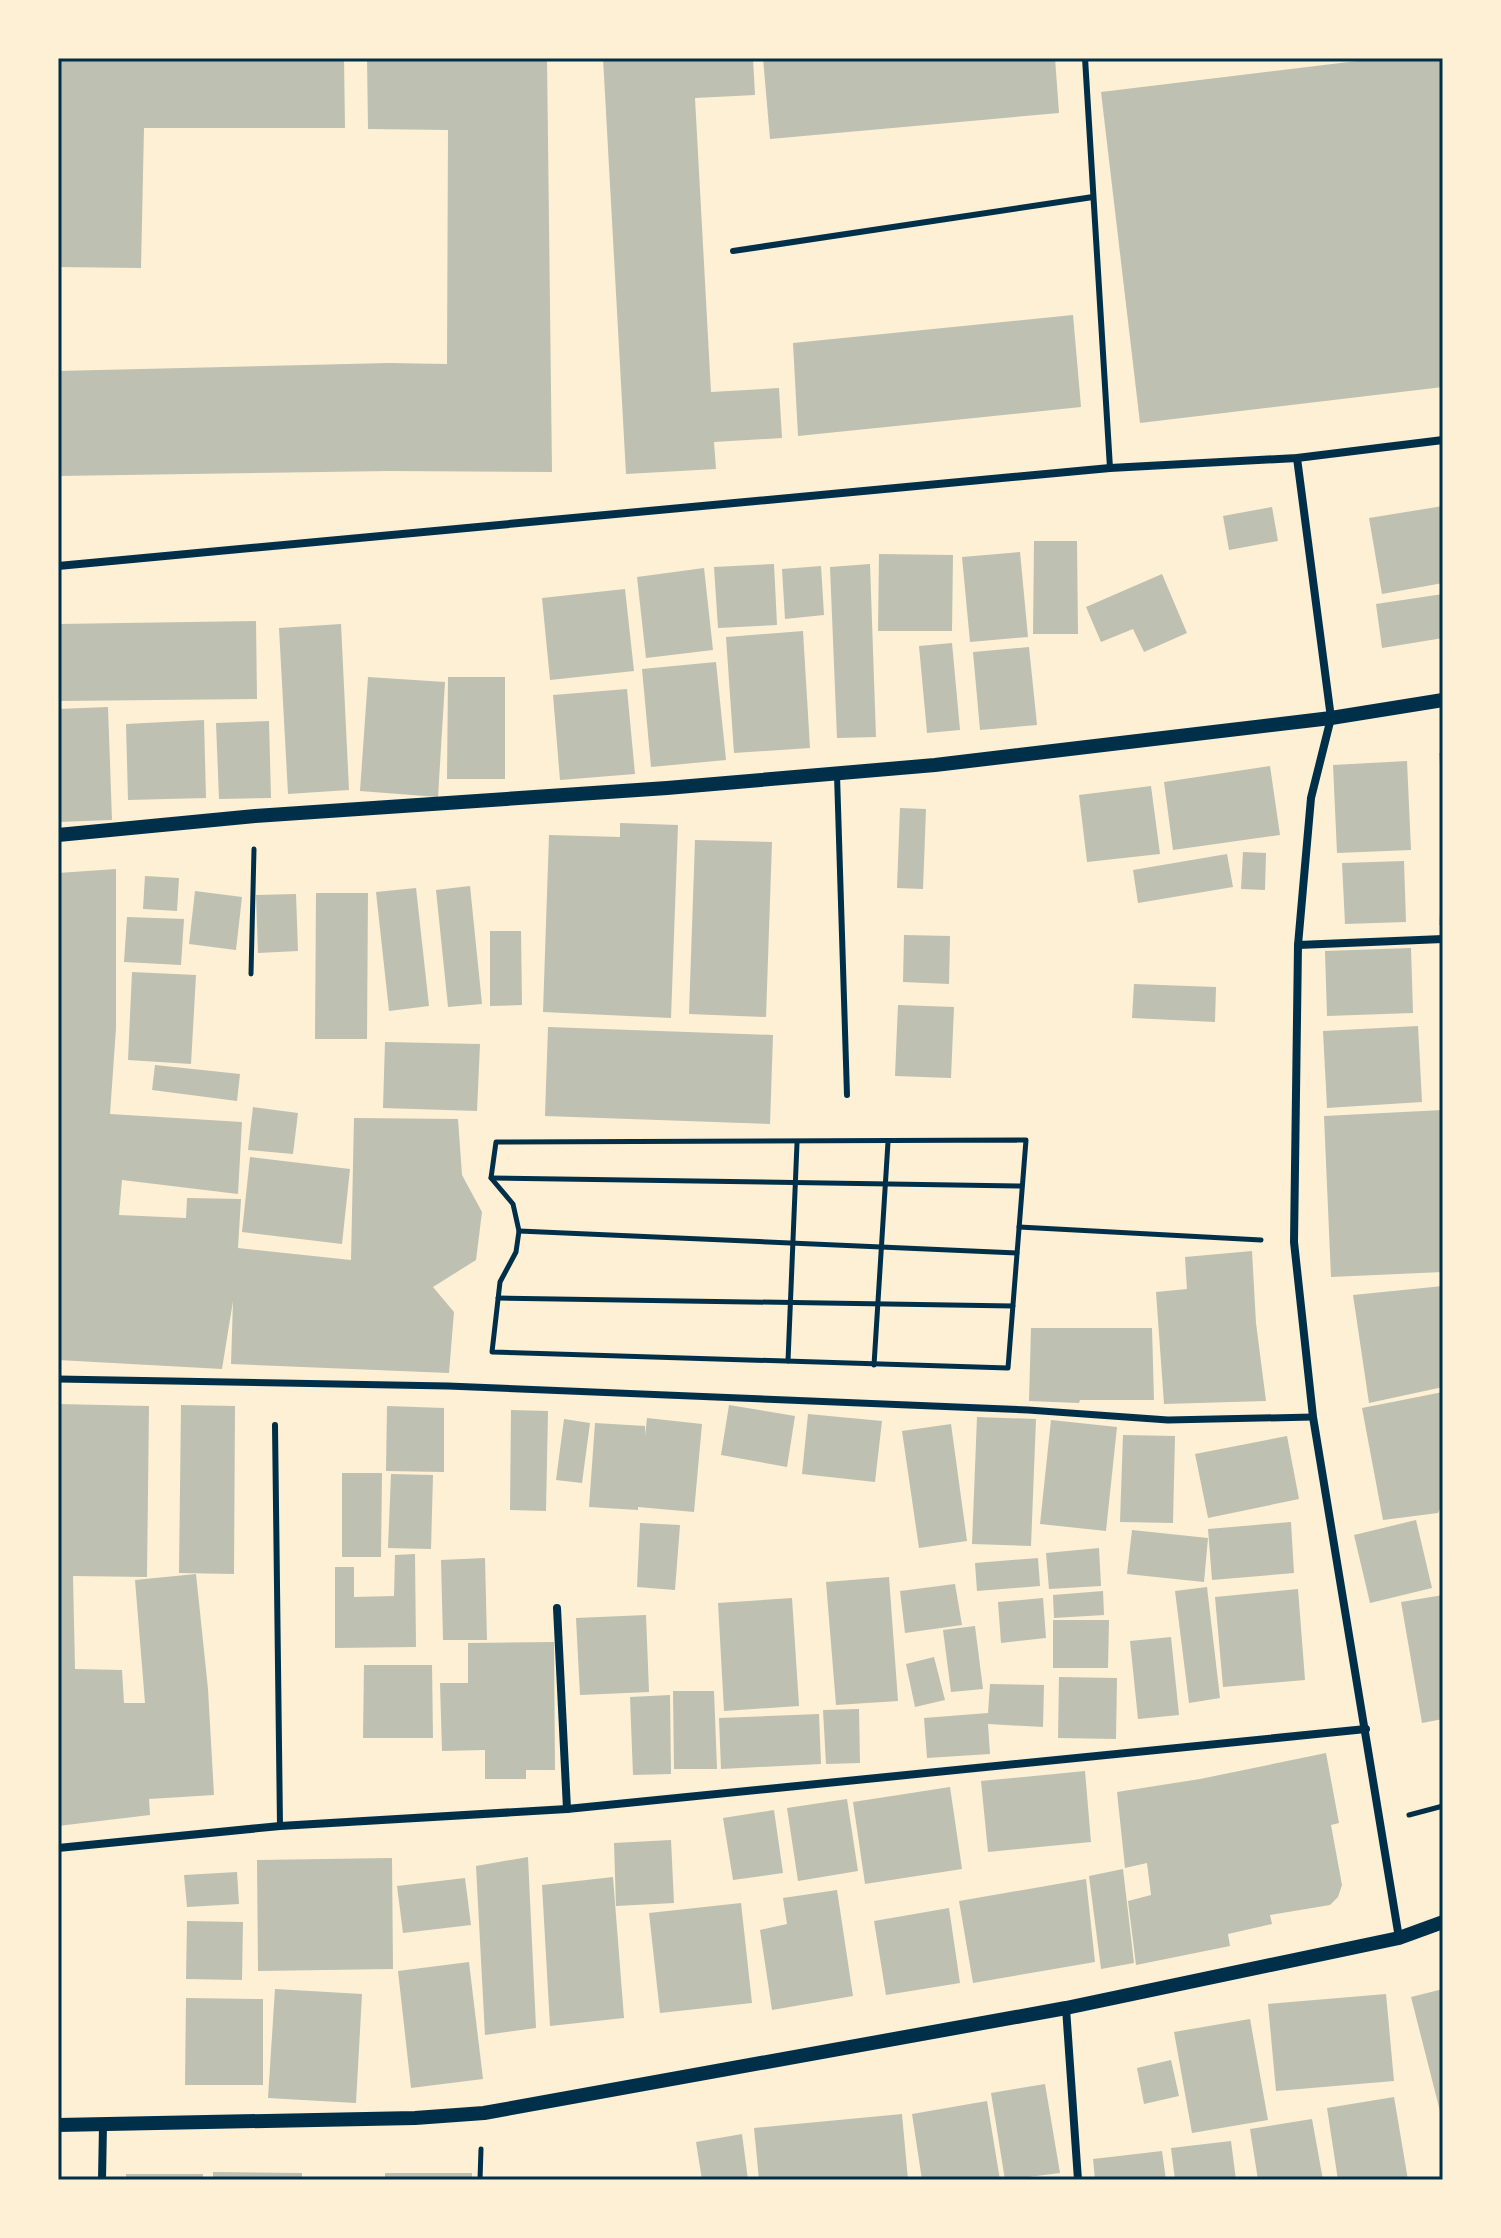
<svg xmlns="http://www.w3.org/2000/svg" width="1501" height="2238" font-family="Overpass,sans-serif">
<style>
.building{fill:#bec0b2}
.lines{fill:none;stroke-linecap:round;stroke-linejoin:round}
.path{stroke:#003049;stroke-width:5}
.service{stroke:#003049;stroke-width:6}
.pedestrian{stroke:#003049;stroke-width:7}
.minor{stroke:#003049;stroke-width:8}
.tertiary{stroke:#003049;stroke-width:14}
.neatline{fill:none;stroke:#003049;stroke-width:3}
</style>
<rect width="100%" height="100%" fill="#fdf0d5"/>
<g class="building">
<polygon points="58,58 344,58 345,128 144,128 141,268 58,267"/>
<polygon points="367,58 547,58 552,472 389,471 58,476 58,371 389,363 447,364 448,130 368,129"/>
<polygon points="603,58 753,58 755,95 695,98 711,392 779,388 782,438 714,442 716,469 626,474"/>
<polygon points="763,58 1055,58 1059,113 770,139"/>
<polygon points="1382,58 1443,58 1443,387 1140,423 1101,92"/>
<polygon points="1073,315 1081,407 798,436 793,343"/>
<polygon points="1443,506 1443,583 1382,594 1369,518"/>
<polygon points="1272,507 1278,541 1229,550 1223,516"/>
<polygon points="1034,541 1077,541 1078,634 1033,634"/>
<polygon points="1020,552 1028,637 970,642 962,557"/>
<polygon points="879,554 953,555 952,631 878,631"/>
<polygon points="774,564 777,625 718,628 714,567"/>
<polygon points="870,564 876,737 837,738 830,567"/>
<polygon points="821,566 824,615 785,619 782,569"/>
<polygon points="704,568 713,650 646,658 637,577"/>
<polygon points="1162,574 1187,633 1144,652 1133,629 1101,642 1086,607"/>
<polygon points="625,589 634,671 550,680 542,598"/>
<polygon points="1443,594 1443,638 1382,648 1376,604"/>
<polygon points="256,621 257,699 59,701 58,624"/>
<polygon points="341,624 349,790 288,794 279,628"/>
<polygon points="803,631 810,748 734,753 726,637"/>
<polygon points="952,643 960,730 927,733 919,646"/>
<polygon points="1029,647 1037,725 980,730 973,652"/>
<polygon points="716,662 726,760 651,767 642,669"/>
<polygon points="368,677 445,682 438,797 360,791"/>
<polygon points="448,677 505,677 505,779 447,779"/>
<polygon points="627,689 635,774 560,780 553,695"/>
<polygon points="108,707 112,820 58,822 58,709"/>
<polygon points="204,720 206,798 128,800 126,724"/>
<polygon points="269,721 271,798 219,799 216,723"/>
<polygon points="1439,753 1443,753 1443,776 1441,776"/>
<polygon points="1407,761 1411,850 1337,853 1333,765"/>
<polygon points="1270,766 1280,835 1173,850 1164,782"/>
<polygon points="1151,786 1160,854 1087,862 1079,795"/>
<polygon points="900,808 926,809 923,889 897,888"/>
<polygon points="620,823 678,825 671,1018 543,1012 549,835 620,837"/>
<polygon points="695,840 772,842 766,1017 689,1014"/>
<polygon points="1243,852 1266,853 1265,890 1241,889"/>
<polygon points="1227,854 1233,887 1138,903 1133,870"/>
<polygon points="1404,861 1406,922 1345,924 1342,863"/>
<polygon points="116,869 116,1028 110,1114 242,1122 238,1194 122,1180 119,1215 186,1218 187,1198 241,1199 238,1248 351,1260 354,1118 458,1119 462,1175 482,1212 476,1260 433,1287 454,1312 449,1373 231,1364 233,1301 222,1369 58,1360 58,873"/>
<polygon points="145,876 179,878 177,911 143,909"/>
<polygon points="470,886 482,1004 448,1007 436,890"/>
<polygon points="416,888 429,1006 389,1011 376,892"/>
<polygon points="195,891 242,897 236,950 189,944"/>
<polygon points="316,893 368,893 367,1039 315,1039"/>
<polygon points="296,894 298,951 258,953 256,895"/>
<polygon points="1441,900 1443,900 1443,925 1439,925"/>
<polygon points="127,917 184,919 181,965 124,962"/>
<polygon points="490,931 521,931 522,1005 490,1006"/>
<polygon points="904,935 950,936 949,984 903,982"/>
<polygon points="1411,948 1413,1013 1327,1016 1325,951"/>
<polygon points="132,972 196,975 191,1064 128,1060"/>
<polygon points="1134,984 1216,987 1215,1022 1132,1018"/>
<polygon points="898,1005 954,1007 951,1078 895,1076"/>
<polygon points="1418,1026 1422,1102 1327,1108 1323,1031"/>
<polygon points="548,1027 773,1035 770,1124 545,1116"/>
<polygon points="385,1042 480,1044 477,1111 383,1108"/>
<polygon points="155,1065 240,1074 237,1101 152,1090"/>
<polygon points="253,1107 298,1113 293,1154 248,1150"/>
<polygon points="1443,1110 1443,1272 1331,1277 1324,1116"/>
<polygon points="250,1157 350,1169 342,1244 242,1232"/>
<polygon points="1252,1251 1256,1323 1266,1401 1164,1404 1156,1292 1187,1289 1185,1257"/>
<polygon points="1443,1286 1443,1387 1369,1403 1353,1295"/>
<polygon points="1031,1328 1152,1328 1154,1400 1080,1400 1079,1403 1029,1401"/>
<polygon points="1443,1392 1443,1502 1438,1513 1383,1520 1362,1408"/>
<polygon points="58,1404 149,1406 147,1577 73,1576 75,1669 122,1670 124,1703 145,1703 135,1580 196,1574 208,1689 214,1795 149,1799 150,1815 58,1826"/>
<polygon points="181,1405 235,1406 234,1574 179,1573"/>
<polygon points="729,1405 795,1416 787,1467 721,1455"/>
<polygon points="387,1406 444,1408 444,1472 386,1471"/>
<polygon points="511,1410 548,1411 546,1511 510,1510"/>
<polygon points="808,1414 882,1421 875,1482 802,1474"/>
<polygon points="977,1417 1036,1419 1031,1546 972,1544"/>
<polygon points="647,1418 702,1424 694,1512 638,1507 638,1510 589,1507 595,1423 645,1426 645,1436"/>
<polygon points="564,1419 590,1423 582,1483 556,1480"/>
<polygon points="1051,1420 1117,1427 1106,1531 1040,1524"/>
<polygon points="951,1424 967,1541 919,1548 902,1431"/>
<polygon points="1123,1435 1175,1436 1173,1523 1120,1522"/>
<polygon points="1287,1436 1299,1499 1208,1518 1195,1454"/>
<polygon points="342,1473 382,1473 381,1557 342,1557"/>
<polygon points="391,1474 433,1475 431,1549 388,1548"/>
<polygon points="1416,1520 1432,1588 1370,1603 1354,1535"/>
<polygon points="1291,1522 1294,1573 1212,1580 1208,1529"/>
<polygon points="640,1523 680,1525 675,1590 637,1587"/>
<polygon points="1132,1530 1208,1538 1204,1582 1127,1574"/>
<polygon points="1099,1548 1101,1586 1049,1589 1046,1553"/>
<polygon points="415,1554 416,1647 335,1648 335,1567 354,1567 354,1597 394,1596 395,1555"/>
<polygon points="485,1558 487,1640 443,1640 441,1560"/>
<polygon points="1038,1558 1040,1586 977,1591 975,1563"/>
<polygon points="889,1577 898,1701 836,1705 826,1582"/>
<polygon points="955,1584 962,1625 905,1633 900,1591"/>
<polygon points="1207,1587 1220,1698 1189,1703 1175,1591"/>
<polygon points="1298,1589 1305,1680 1223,1687 1215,1597"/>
<polygon points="1103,1591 1104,1615 1054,1618 1053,1595"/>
<polygon points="1443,1595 1443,1719 1422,1723 1401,1602"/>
<polygon points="792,1598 799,1706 724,1711 718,1603"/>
<polygon points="1043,1598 1046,1638 1001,1643 998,1602"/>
<polygon points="646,1615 649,1692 580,1695 576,1618"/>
<polygon points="1053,1620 1109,1620 1108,1668 1053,1668"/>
<polygon points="975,1626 983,1689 951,1692 943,1630"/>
<polygon points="1171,1637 1179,1715 1138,1719 1130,1641"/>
<polygon points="554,1642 555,1770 526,1770 526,1779 485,1779 485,1750 442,1751 440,1683 468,1683 468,1643"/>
<polygon points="934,1657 945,1700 915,1707 906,1664"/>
<polygon points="364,1665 432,1665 433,1738 363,1738"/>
<polygon points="1059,1677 1117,1678 1116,1739 1058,1738"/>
<polygon points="990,1684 1044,1685 1043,1727 988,1724 990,1754 927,1758 924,1718 988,1713"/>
<polygon points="673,1691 714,1691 717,1769 674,1769"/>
<polygon points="670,1695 671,1774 633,1775 630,1697"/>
<polygon points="859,1709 860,1763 826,1764 823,1710"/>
<polygon points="819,1714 821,1764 721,1769 719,1718"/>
<polygon points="1326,1753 1339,1823 1331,1825 1342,1885 1338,1897 1330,1905 1270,1915 1272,1924 1228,1934 1230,1946 1136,1965 1128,1901 1151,1895 1147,1863 1125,1868 1117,1792 1200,1779"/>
<polygon points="1085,1771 1091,1842 988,1852 981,1781"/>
<polygon points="950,1787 962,1869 865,1884 853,1802"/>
<polygon points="847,1799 858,1871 798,1881 787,1808"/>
<polygon points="774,1810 783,1873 733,1880 723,1818"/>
<polygon points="671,1840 674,1903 616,1906 614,1843"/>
<polygon points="528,1857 536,2028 485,2035 476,1866"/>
<polygon points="392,1858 393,1969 258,1971 257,1860"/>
<polygon points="1123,1869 1134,1963 1101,1969 1089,1876"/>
<polygon points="237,1872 239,1904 187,1907 184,1875"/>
<polygon points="613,1877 624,2018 550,2026 542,1885"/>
<polygon points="465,1878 471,1925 403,1933 397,1886"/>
<polygon points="1086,1879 1095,1962 973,1983 959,1901"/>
<polygon points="837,1890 853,1996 772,2010 760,1930 787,1924 783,1898"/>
<polygon points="741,1903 752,2003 660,2013 649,1913"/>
<polygon points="949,1908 960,1983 886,1995 874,1921"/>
<polygon points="187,1921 243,1922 242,1980 186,1979"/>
<polygon points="469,1962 483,2079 411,2088 398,1971"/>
<polygon points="275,1989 362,1994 356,2103 268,2098"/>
<polygon points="1443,1989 1443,2119 1442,2119 1411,1997"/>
<polygon points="1386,1994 1394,2081 1276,2091 1268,2004"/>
<polygon points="186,1998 263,1999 263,2085 185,2085"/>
<polygon points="1250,2019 1268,2120 1192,2133 1174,2032"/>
<polygon points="1171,2060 1179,2096 1144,2104 1137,2068"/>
<polygon points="1045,2084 1060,2173 1005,2180 991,2093"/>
<polygon points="1394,2097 1408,2180 1338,2180 1327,2108"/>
<polygon points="987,2101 1000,2180 922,2180 912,2114"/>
<polygon points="902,2114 908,2180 759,2180 754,2128"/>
<polygon points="1312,2119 1323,2180 1258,2180 1250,2129"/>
<polygon points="742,2134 748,2180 702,2180 696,2142"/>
<polygon points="1231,2141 1236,2180 1175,2180 1171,2148"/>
<polygon points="1162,2151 1166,2180 1095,2180 1093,2159"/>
<polygon points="213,2172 302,2173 302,2180 213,2180"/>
<rect x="385" y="2173" width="87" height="7"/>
<rect x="126" y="2174" width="77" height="6"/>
</g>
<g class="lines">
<g class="path">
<polyline points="251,974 254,849"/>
<polygon points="1026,1140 1008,1368 492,1352 500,1282 516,1252 519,1231 513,1204 491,1178 496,1142"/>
<polyline points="491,1178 1022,1186"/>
<polyline points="1019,1227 1261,1240"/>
<polyline points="519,1231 1017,1253"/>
<polyline points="498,1298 1013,1306"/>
<polyline points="788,1361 797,1143"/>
<polyline points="874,1365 888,1142"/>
<polyline points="1409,1815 1443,1806"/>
<polyline points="480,2180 481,2149"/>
</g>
<g class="service">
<polyline points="1085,58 1110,468"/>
<polyline points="733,251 1093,197"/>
<polyline points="837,775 847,1095"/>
<polyline points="275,1425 280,1826"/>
</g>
<polyline class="pedestrian" points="58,1379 448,1386 1028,1410 1168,1420 1313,1417"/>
<g class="minor">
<polyline points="1297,458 1331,718 1311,798 1298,945 1294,1242 1313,1417 1399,1938"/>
<polyline points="58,566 1110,468 1297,458 1443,440"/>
<polyline points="1298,945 1443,939"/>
<polyline points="557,1608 567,1809"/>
<polyline points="58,1848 280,1826 567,1809 1366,1729"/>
<polyline points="1066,2008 1078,2180"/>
<polyline points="102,2180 103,2125"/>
</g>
<g class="tertiary">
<polyline points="58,835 255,816 667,788 935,765 1331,718 1443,700"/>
<polyline points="58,2125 415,2118 484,2113 1066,2008 1399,1938 1443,1922"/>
</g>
</g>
<rect width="1501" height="2238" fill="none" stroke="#fdf0d5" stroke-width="120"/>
<rect x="60" y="60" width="1381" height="2118" class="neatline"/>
</svg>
